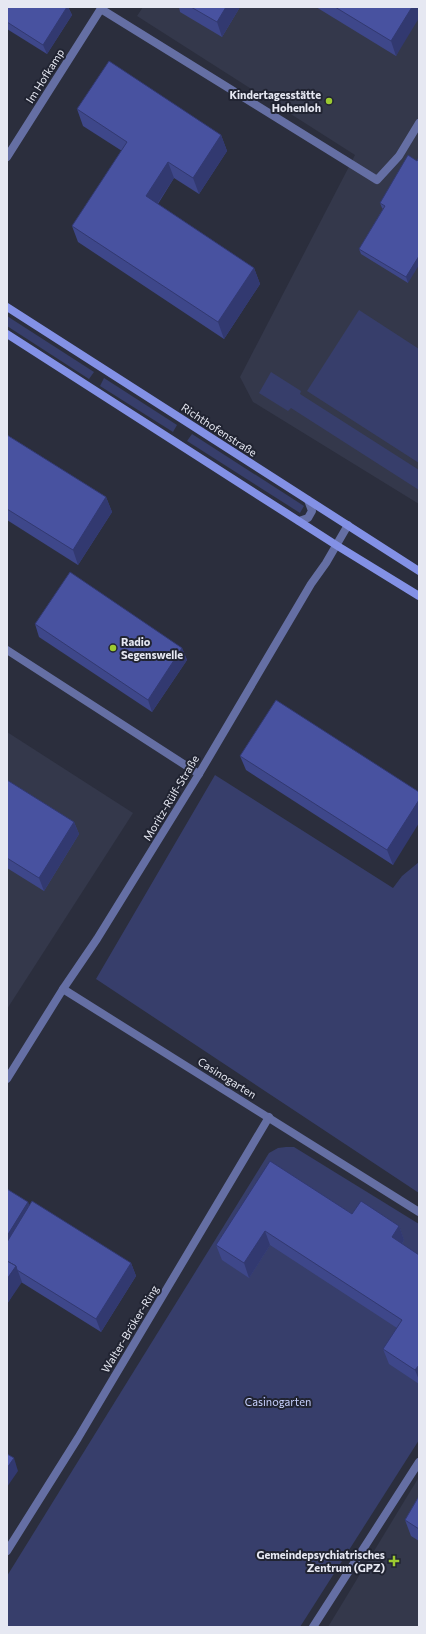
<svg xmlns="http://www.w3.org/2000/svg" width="426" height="1634" font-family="Commissioner,sans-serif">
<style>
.built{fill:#34384b}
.green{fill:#373e6b}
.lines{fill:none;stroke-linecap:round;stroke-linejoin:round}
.lane{stroke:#656fa4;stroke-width:8}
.street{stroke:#656fa4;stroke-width:8}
.secondary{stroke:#8391e6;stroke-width:8}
.wall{fill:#3e478a}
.shaded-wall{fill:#323970}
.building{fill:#4852a0;stroke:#323970}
.poi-dot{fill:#9cca31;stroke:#212432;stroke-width:1.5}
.labels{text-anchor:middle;stroke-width:4;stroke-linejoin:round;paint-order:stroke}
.street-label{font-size:11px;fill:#e6e8f2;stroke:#212432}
.poi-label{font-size:11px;font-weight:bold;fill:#e6e8f2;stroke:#212432;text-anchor:end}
.park-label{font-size:11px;fill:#c9d2fe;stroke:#212432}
</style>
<rect width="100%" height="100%" fill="#2b2e3d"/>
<g class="built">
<polygon points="143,7 419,7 419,504 253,402 240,377 355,155 137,16"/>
<polygon points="7,732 133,813 7,1009"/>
<polygon points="419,1477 419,1627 328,1627 408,1495"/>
</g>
<g class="green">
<polygon points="359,310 419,349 419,463 307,391"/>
<polygon points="7,316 94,372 89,379 7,326"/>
<polygon points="271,372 301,391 300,394 419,470 419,490 291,408 288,411 259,393"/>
<polygon points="104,378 177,425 173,432 100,386"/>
<polygon points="192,434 304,506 300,513 187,441"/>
<polygon points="215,775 393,888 402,876 419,862 419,1193 96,979"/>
<polygon points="286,1147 294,1147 419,1224 419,1440 300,1627 7,1627 7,1576 269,1153 278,1148"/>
</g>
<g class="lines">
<g class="lane">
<polyline points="101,9 377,180 399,156 419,123"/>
<polyline points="299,521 308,518 312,511 308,500"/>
<polyline points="7,650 199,774"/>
</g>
<g class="street">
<polyline points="7,157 102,7"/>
<polyline points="63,989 419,1212"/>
<polyline points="7,1079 63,989 97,939 199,774 311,584 326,563 348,525"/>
<polyline points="7,1551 78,1438 269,1117"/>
<polyline points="313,1627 419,1462"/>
</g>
<g class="secondary">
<polyline points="7,307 419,571"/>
<polyline points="7,334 336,545 419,596"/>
</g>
</g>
<g class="wall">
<polygon points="7,7 68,7 72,15 47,54 7,29"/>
<polygon points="179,7 240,7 222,37 180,12"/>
<polygon points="316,7 419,7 396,56"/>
<polygon points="77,109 221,135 227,151 199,194 174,178 158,204 254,268 260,284 224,339 78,242 72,226 122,151 83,126"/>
<polygon points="417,161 408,283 361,254 359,249 383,209 382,208 380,203"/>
<polygon points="7,435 106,497 112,512 78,565 7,520"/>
<polygon points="35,624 182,648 187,660 152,712 39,637"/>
<polygon points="240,756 419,792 393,865 246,770"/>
<polygon points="7,780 74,822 79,834 44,891 7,868"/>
<polygon points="270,1161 352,1214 399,1226 404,1240 402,1244 419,1255 419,1384 389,1364 383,1349 397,1328 270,1245 249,1278 222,1260 216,1245"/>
<polygon points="28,1202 29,1206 131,1263 136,1276 101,1332 21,1282 7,1304"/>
<polygon points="419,1496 419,1541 411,1536 405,1520"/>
</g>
<g class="shaded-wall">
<polygon points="67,7 68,7 72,15 47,54 43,45"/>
<polygon points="226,7 240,7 222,37 217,22"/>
<polygon points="412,7 419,7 419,18 396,56 391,41"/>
<polygon points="221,135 227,151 199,194 193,178"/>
<polygon points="168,162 174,178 152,212 146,196"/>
<polygon points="419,256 419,265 408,283 406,277"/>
<polygon points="254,268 260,284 224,339 218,322"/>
<polygon points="106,497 112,512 78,565 73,550"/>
<polygon points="182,648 187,660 152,712 148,700"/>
<polygon points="419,800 419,823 393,865 387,850"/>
<polygon points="74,822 79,834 44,891 39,878"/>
<polygon points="28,1202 34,1219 7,1262 7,1236"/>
<polygon points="399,1226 404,1240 397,1252 392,1237"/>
<polygon points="265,1231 270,1245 249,1278 244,1263"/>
<polygon points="131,1263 136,1276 101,1332 96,1319"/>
<polygon points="16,1266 22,1282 7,1304 7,1279"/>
<polygon points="419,1365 419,1380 415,1370"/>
<polygon points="14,1458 18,1471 7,1487 7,1468"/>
</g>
<g class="building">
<polygon points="7,7 67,7 43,45 7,22"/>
<polygon points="191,7 226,7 217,22"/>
<polygon points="335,7 412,7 391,41"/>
<polygon points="109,61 221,135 193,178 168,162 146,196 254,268 218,322 72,226 127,142 77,109"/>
<polygon points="408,155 417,161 419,157 419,256 406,277 359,249 385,206 380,203"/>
<polygon points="7,435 106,497 73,550 7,509"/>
<polygon points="70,572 182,648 148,700 35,624"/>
<polygon points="276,700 419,792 419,800 387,850 240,756"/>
<polygon points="7,780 74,822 39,878 7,858"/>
<polygon points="270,1161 352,1214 361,1201 399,1226 392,1237 419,1255 419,1365 415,1370 383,1349 402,1320 265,1231 244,1263 216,1245"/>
<polygon points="7,1189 28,1202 7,1236"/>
<polygon points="32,1201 131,1263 96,1319 17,1270 16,1266 7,1261 7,1242"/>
<polygon points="7,1261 16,1266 7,1279"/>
<polygon points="7,1454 14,1458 7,1468"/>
<polygon points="419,1496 419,1529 405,1520"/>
</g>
<g class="poi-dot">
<circle cx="329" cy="101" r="4"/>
<circle cx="113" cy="648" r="4"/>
<path d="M392 1555h4v4h4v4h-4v4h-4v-4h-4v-4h4z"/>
</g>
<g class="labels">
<g class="street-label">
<text transform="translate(45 76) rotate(-58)" y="4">Im Hofkamp</text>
<text transform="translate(219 430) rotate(33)" y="4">Richthofenstraße</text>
<text transform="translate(171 798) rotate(-59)" y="4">Moritz-Rülf-Straße</text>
<text transform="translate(227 1078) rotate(32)" y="4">Casinogarten</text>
<text transform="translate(130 1329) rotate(-59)" y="4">Walter-Bröker-Ring</text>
</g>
<g class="poi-label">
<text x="321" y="99">Kindertagesstätte<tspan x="321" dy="13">Hohenloh</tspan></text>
<text x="121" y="646" text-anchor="start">Radio<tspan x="121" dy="13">Segenswelle</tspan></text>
<text x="385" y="1559">Gemeindepsychiatrisches<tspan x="385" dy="13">Zentrum (GPZ)</tspan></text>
</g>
<g class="park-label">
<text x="278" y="1406">Casinogarten</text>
</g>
</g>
<rect width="426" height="1634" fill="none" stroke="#e6e8f2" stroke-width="16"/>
</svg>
